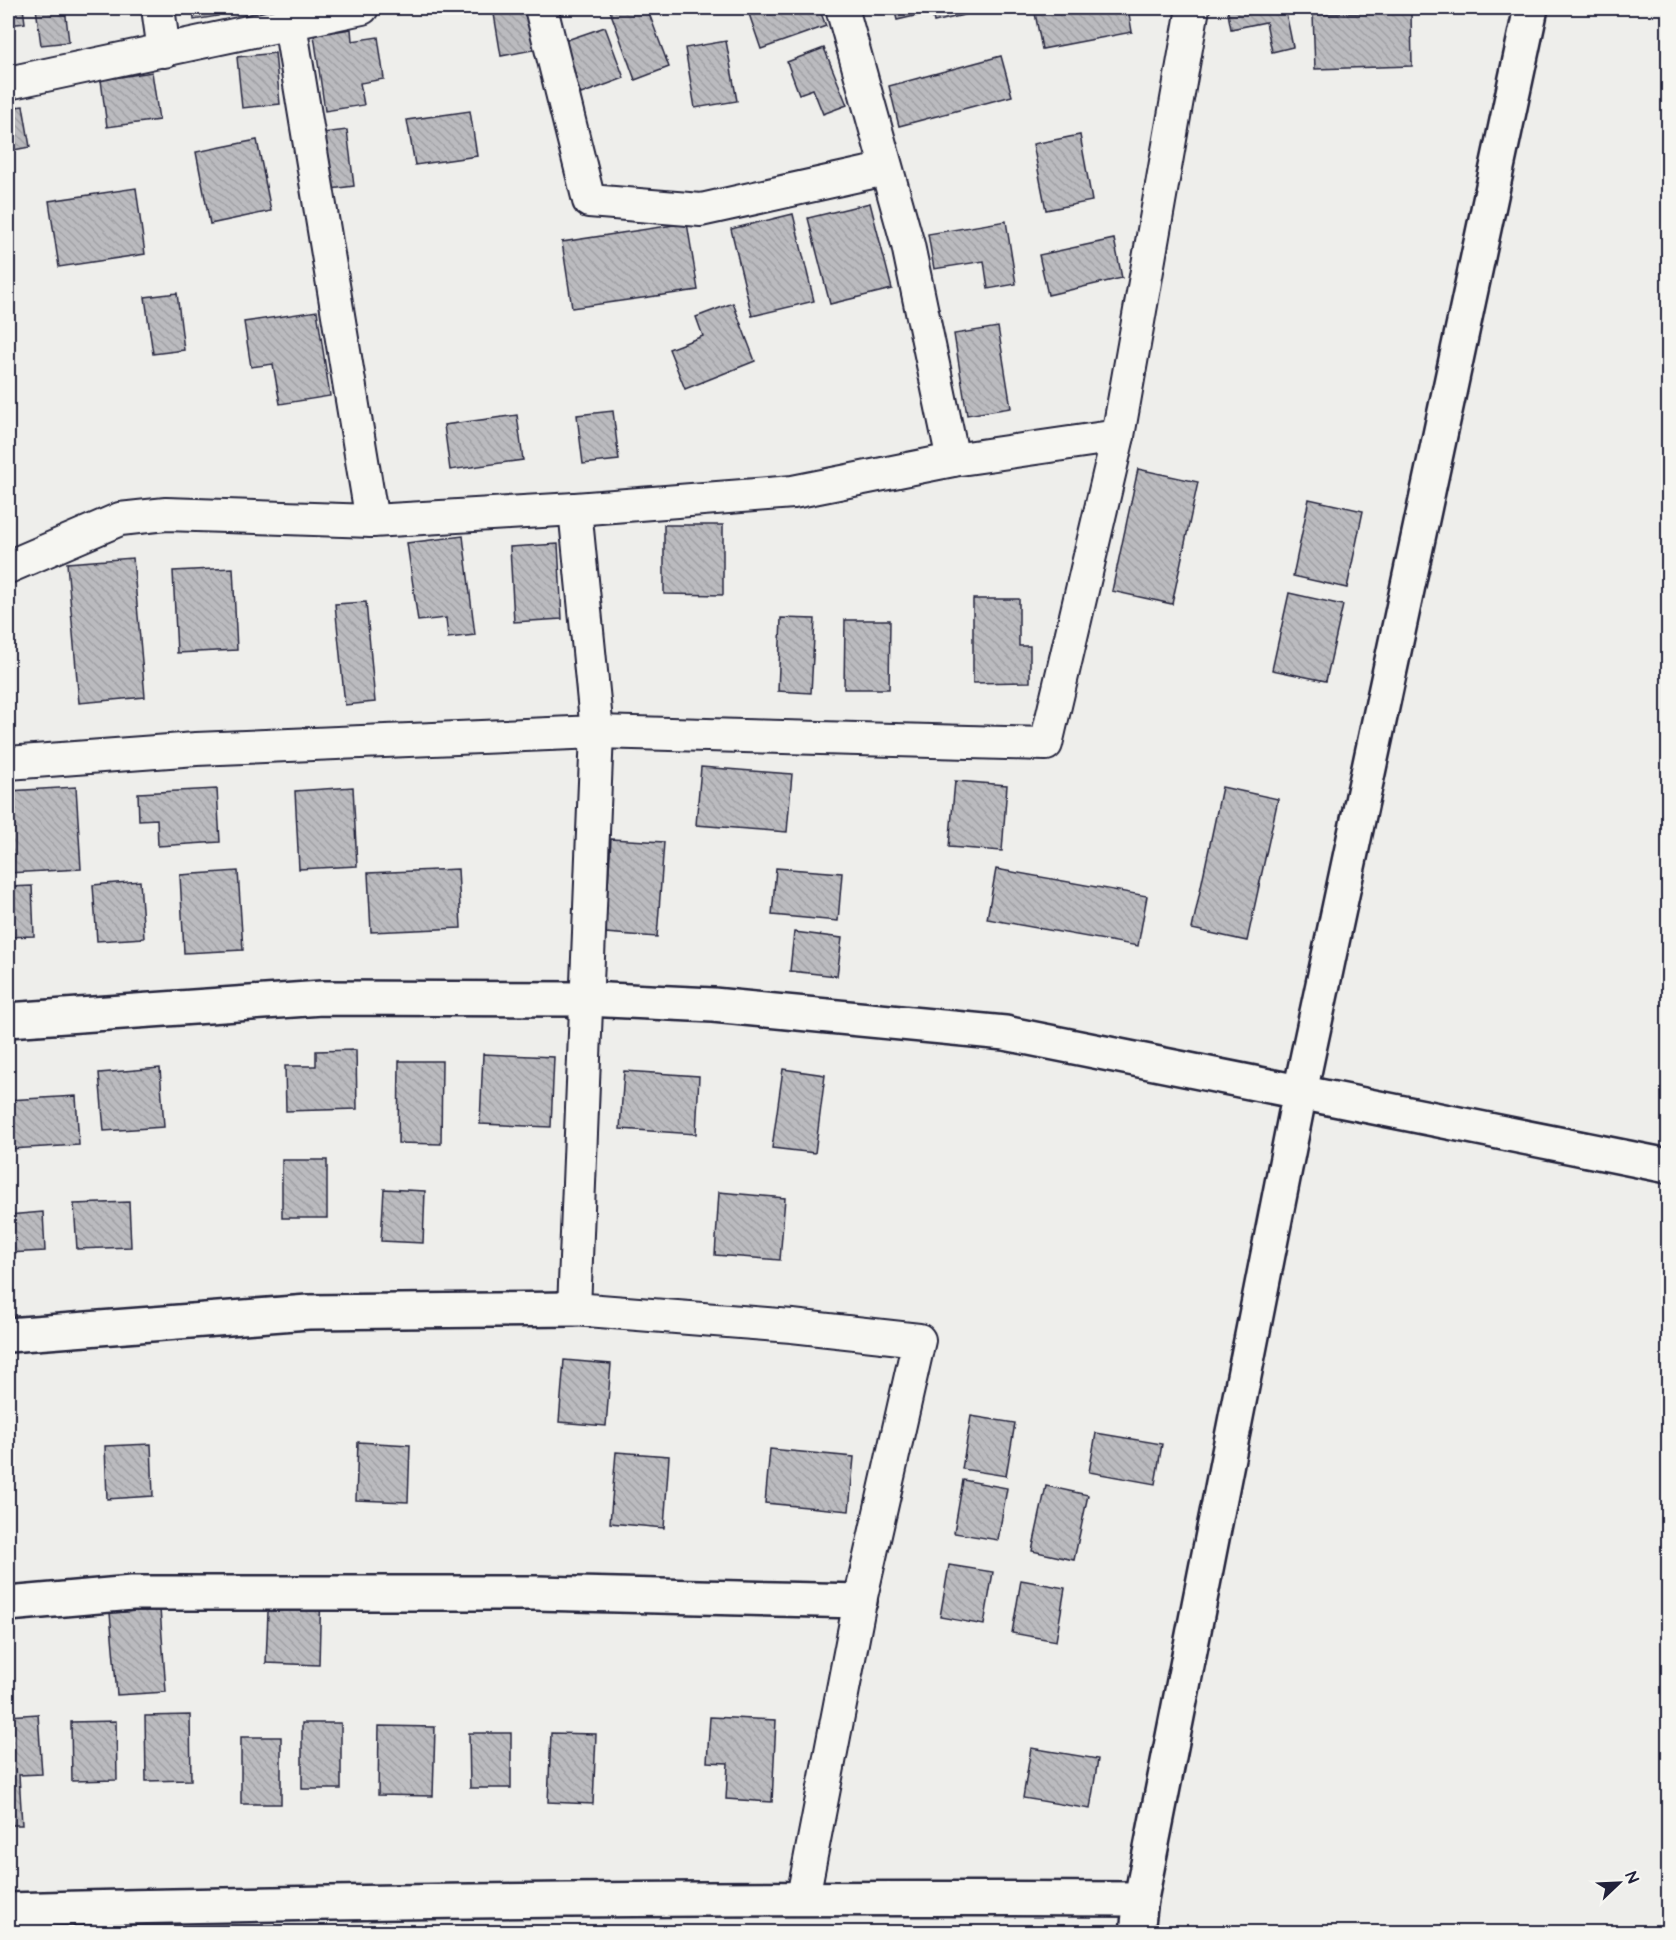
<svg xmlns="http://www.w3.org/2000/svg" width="1676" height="1940" font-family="'Architects Daughter',sans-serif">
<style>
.building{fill:url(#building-back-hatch);stroke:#22223b;stroke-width:1.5}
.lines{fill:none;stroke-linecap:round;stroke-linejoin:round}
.street-casing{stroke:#22223b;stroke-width:36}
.secondary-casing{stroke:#22223b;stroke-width:38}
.street{stroke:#f6f6f2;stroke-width:32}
.secondary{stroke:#f6f6f2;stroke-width:33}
</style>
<defs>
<pattern id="building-back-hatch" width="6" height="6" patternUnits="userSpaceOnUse" patternTransform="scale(1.5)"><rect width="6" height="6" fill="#bbbbbf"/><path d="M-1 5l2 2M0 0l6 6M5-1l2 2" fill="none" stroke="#a0a0a5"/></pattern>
</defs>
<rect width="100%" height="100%" fill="#eeeeeb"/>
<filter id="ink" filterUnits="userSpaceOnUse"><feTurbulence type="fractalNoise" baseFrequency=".0167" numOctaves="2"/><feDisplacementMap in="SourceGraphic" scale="12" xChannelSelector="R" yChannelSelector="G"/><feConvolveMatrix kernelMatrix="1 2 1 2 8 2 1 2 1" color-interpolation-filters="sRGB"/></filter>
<g filter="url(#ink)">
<g class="building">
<polygon points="8,8 23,8 25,23 8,25"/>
<polygon points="36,8 65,8 69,42 41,45"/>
<polygon points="193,8 217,8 218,16 194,20"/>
<polygon points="493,8 530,8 538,49 501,56"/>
<polygon points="609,8 647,8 669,67 635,80"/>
<polygon points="747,8 819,8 826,26 761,49"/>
<polygon points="894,8 993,8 934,22 932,12 897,20"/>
<polygon points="1034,8 1128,8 1132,32 1042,49"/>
<polygon points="1227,8 1285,8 1293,47 1272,52 1266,22 1231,29"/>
<polygon points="1411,12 1412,66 1315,69 1313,14"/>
<polygon points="605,27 624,78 581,94 561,42"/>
<polygon points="351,29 352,41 378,37 384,79 360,83 364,105 325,111 314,35"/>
<polygon points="726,41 737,101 695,108 685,48"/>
<polygon points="824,48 847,105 823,114 813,89 799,94 787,62"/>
<polygon points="275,53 280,104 242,108 237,57"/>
<polygon points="1001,56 1012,96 899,126 889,86"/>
<polygon points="152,72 159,120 107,127 101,80"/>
<polygon points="23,106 30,147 8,151 8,108"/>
<polygon points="470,111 477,156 415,165 407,120"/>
<polygon points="347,130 354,186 323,190 315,134"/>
<polygon points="1080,135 1092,201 1046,210 1033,144"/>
<polygon points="257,140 271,211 210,224 196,152"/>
<polygon points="136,188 145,254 59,267 49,201"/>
<polygon points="870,203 892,289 830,304 808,218"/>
<polygon points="793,214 814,301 752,316 731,229"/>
<polygon points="1006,221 1016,284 988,289 984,261 934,269 928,234"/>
<polygon points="687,223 698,290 572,308 562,242"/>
<polygon points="1114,239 1122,278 1048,295 1039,255"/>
<polygon points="177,293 184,350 153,354 145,297"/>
<polygon points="733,303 755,361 685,389 669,349 703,336 696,317"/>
<polygon points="317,311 330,396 280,404 273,364 251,367 244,322"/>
<polygon points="998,327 1011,408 967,415 954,334"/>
<polygon points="613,411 619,460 583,464 577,415"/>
<polygon points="517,415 523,460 450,470 444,425"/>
<polygon points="1138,469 1198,482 1172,604 1112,591"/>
<polygon points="1309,499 1363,511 1347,588 1293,576"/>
<polygon points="664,525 723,525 723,595 664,594"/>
<polygon points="463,536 475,635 448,638 446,618 418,621 407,543"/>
<polygon points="558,544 562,619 514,622 510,547"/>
<polygon points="133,558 145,697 79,703 67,563"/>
<polygon points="233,568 237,650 177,653 173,571"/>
<polygon points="1289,593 1343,605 1326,681 1272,670"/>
<polygon points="973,599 1019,599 1019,646 1030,646 1030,682 973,683"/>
<polygon points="366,602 375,702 345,705 335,604"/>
<polygon points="781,618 815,619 811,693 778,691"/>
<polygon points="845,620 890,620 889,689 844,689"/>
<polygon points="701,767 792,774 787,832 696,825"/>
<polygon points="955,781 1007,785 1002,851 949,847"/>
<polygon points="76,787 81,869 8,873 8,791"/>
<polygon points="353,787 357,866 299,869 295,791"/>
<polygon points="1222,787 1278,799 1247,941 1192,929"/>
<polygon points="217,789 220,842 158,846 157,819 139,820 138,793"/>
<polygon points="611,839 664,842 657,937 605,933"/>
<polygon points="776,868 842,873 838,921 772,915"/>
<polygon points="458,869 461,928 371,932 368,873"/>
<polygon points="996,869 1147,896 1138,946 987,919"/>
<polygon points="238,871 243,950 184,953 180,875"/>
<polygon points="140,881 144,938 97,941 93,885"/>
<polygon points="32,886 34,936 8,937 8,887"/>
<polygon points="794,932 842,938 837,976 790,971"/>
<polygon points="356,1050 357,1109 286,1111 285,1066 316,1066 316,1051"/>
<polygon points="483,1054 554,1057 551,1127 480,1124"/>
<polygon points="399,1061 442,1061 441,1144 398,1143"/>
<polygon points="160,1068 164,1127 104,1131 99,1073"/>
<polygon points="783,1069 825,1075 815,1153 772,1148"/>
<polygon points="624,1071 699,1076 696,1134 620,1129"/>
<polygon points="76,1096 79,1145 10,1149 8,1100"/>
<rect x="282" y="1160" width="45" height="58"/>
<polygon points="384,1189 425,1191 423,1243 381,1241"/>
<polygon points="719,1192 785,1198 780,1260 715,1255"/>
<polygon points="129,1202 131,1247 77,1249 74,1204"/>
<polygon points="43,1212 45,1251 8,1253 8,1215"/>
<polygon points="564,1360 611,1364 606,1426 559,1422"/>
<polygon points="971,1416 1015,1423 1006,1476 962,1469"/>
<polygon points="1096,1433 1162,1444 1155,1484 1089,1472"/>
<polygon points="358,1442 410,1445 408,1502 356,1500"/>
<polygon points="151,1444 153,1496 107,1499 105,1446"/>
<polygon points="770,1449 854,1457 849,1511 765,1503"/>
<polygon points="616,1452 669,1456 664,1528 610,1523"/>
<polygon points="963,1480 1007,1488 998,1540 954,1533"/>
<polygon points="1046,1486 1088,1495 1074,1560 1032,1551"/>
<polygon points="949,1565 993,1572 984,1625 940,1617"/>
<polygon points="1021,1580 1065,1588 1056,1641 1012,1633"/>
<polygon points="269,1586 321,1587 319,1665 266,1663"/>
<polygon points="160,1609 166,1692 117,1695 110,1613"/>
<polygon points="38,1714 42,1774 19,1775 22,1825 8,1825 8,1716"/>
<polygon points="190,1715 191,1780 146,1781 145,1716"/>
<polygon points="710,1717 776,1720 772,1802 726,1799 728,1763 707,1762"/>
<polygon points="116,1721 117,1780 72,1781 71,1722"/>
<rect x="302" y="1723" width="39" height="66"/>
<polygon points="379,1726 435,1727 433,1796 378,1795"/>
<polygon points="469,1733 511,1733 511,1788 470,1788"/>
<polygon points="551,1733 596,1734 593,1804 548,1802"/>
<rect x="241" y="1737" width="40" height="67"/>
<polygon points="1031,1748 1098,1759 1090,1809 1023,1798"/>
</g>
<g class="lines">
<defs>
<g id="street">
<polyline points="158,8 164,51"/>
<polyline points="541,8 589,201 701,210 886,169"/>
<polyline points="842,8 908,245 953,460"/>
<polyline points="290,24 372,521"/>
<polyline points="8,83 362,8"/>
<polyline points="575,509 597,732 574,1309 792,1326 919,1340 860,1601 803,1897"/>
<polyline points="8,567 120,519 166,514 372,521 575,509 793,492 953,460 1118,436"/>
<polyline points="8,763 196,749 597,732 1046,744 1118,436 1193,8"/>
</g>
<g id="secondary">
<polyline points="8,1020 322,998 586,999 713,1005 1005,1033 1668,1166"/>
<polyline points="8,1335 308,1312 574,1309"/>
<polyline points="8,1604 132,1593 536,1593 860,1601"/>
<path d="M8,1910C385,1900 763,1897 1141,1899"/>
<polyline points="1137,1932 1141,1899 1300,1092 1531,8"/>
</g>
</defs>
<use href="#street" class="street-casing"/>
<use href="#secondary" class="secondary-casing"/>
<use href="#street" class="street"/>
<use href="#secondary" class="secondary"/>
</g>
</g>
<rect width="1676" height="1940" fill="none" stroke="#f6f6f2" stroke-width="30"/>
<rect x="15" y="15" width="1646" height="1910" fill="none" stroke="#22223b" stroke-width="2" filter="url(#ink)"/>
<g transform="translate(1619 1883) rotate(67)" stroke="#f6f6f2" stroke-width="4.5" paint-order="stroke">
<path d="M0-4.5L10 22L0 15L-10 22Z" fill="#22223b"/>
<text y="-9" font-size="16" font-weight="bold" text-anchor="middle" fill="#22223b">N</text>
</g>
</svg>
